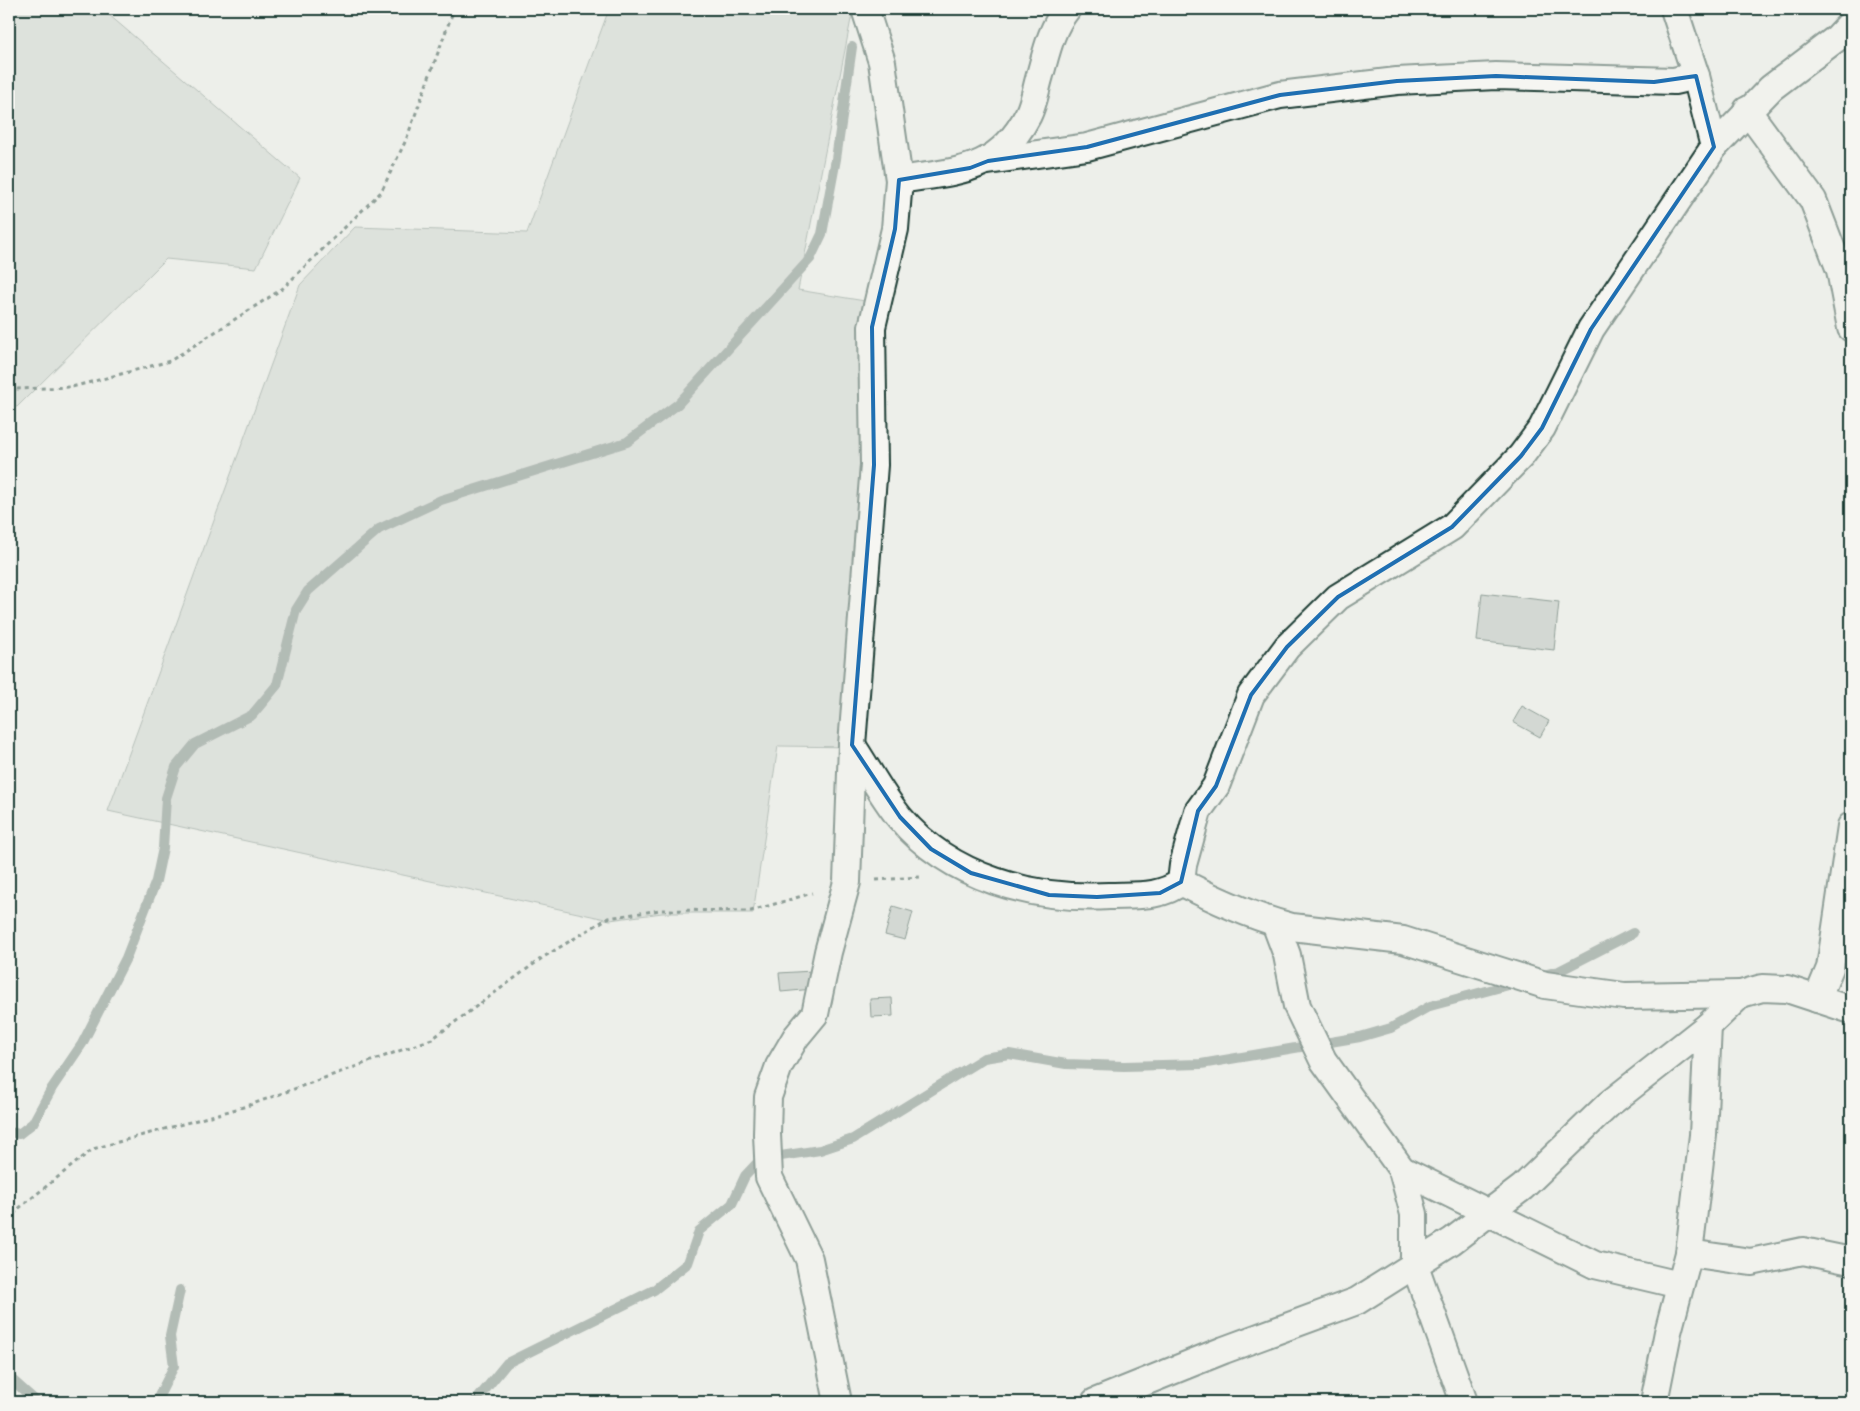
<svg xmlns="http://www.w3.org/2000/svg" width="1860" height="1411" font-family="'Playpen Sans',sans-serif">
<style>
.green{fill:#cbd2cc;stroke:#758880}
.lines{fill:none;stroke-linecap:round;stroke-linejoin:round}
.stream{stroke:#6c7e77;stroke-width:10}
.building{fill:#b4bdb8;stroke:#1f3d34}
.street-casing{stroke:#1f3d34;stroke-width:30}
.path{stroke:#1f3d34;stroke-width:3;stroke-dasharray:4 4;stroke-linecap:butt}
.street{stroke:#f6f6f2;stroke-width:26}
.marked{fill:none;stroke:#1f6fb2;stroke-width:4;stroke-linejoin:round}
</style>
<rect width="100%" height="100%" fill="#edefea"/>
<filter id="ink" filterUnits="userSpaceOnUse"><feTurbulence type="fractalNoise" baseFrequency=".02" numOctaves="2"/><feDisplacementMap in="SourceGraphic" scale="10" xChannelSelector="R" yChannelSelector="G"/><feConvolveMatrix kernelMatrix="1 2 1 2 8 2 1 2 1" color-interpolation-filters="sRGB"/></filter>
<g filter="url(#ink)">
<g class="green">
<polygon points="9,9 102,9 300,178 256,268 166,259 17,407 9,404"/>
<polygon points="609,9 853,9 798,290 877,303 855,747 778,746 753,913 662,913 610,920 108,811 300,285 355,227 527,233"/>
</g>
<g class="lines">
<g class="stream">
<polyline points="1539,976 1559,971 1633,933"/>
<polyline points="9,1132 19,1134 33,1123 52,1088 82,1044 126,958 156,881 163,848 166,798 176,767 195,744 252,715 277,685 296,610 308,591 379,529 441,500 627,442 678,404 810,259 822,234 836,159 852,47"/>
<polyline points="9,1377 37,1402"/>
<polyline points="156,1402 174,1366 170,1336 180,1290"/>
<polyline points="475,1402 507,1363 654,1290 688,1263 699,1231 732,1204 745,1176 761,1159 820,1150 853,1139 984,1058 1009,1054 1066,1064 1124,1066 1201,1064 1360,1037 1391,1028 1430,1006 1516,983"/>
</g>
</g>
<g class="building">
<polygon points="1482,593 1559,602 1554,650 1477,641"/>
<polygon points="1522,706 1549,721 1540,737 1513,722"/>
<polygon points="893,906 913,912 905,940 885,935"/>
<polygon points="812,971 813,989 781,992 779,973"/>
<polygon points="892,998 893,1016 871,1017 870,999"/>
</g>
<g class="lines">
<defs>
<g id="street">
<polyline points="1674,9 1696,76 1714,147"/>
<polyline points="1747,110 1813,200 1840,270 1851,328"/>
<polyline points="988,161 1087,147 1280,95 1397,81 1496,76 1674,81 1696,76"/>
<path d="M899,180C956,171 998,173 1028,115C1034,103 1036,88 1040,75C1047,50 1051,29 1067,9"/>
<path d="M852,745C868,769 882,796 900,818C950,878 1033,900 1109,896C1134,895 1161,898 1181,882L1183,865L1198,811L1216,786L1251,695L1287,647L1338,597L1452,527L1521,456L1542,428L1591,329L1714,147L1771,88L1837,38L1851,23"/>
<path d="M1181,882C1217,901 1253,917 1292,927L1403,940L1545,985L1624,996L1741,994"/>
<polyline points="1275,923 1287,955 1297,1006 1323,1060 1402,1170 1414,1214 1414,1263 1464,1402"/>
<polyline points="1817,999 1830,968 1851,826"/>
<polyline points="1402,1170 1595,1265 1680,1285"/>
<polyline points="1689,1253 1751,1262 1803,1251 1851,1261"/>
<polyline points="838,1402 809,1259 769,1177 767,1134 768,1097 779,1066 796,1037 815,1014 828,952 847,882 852,745 874,465 872,327 895,229 899,180 882,62 865,9"/>
<polyline points="1095,1402 1224,1350 1357,1301 1452,1241 1523,1187 1609,1104 1708,1026 1741,994 1762,988 1787,989 1851,1010"/>
<polyline points="1654,1402 1668,1332 1689,1253 1703,1135 1708,1026"/>
</g>
</defs>
<use href="#street" class="street-casing"/>
<g class="path">
<polyline points="9,387 17,389 72,387 170,361 282,289 381,192 406,140 454,9"/>
<polyline points="876,880 920,877"/>
<polyline points="9,1221 18,1209 93,1149 247,1106 432,1039 542,958 608,918 660,910 751,911 812,893"/>
</g>
<use href="#street" class="street"/>
</g>
</g>
<path d="M0 0H1860V1411H0ZM1496,76L1654,82L1696,76L1714,147L1591,329L1542,428L1521,456L1452,527L1338,597L1287,647L1251,695L1216,786L1198,811L1181,882L1160,893L1097,897L1049,895L971,873L931,849L900,817L852,745L874,465L872,327L895,229L899,180L970,168L988,161L1087,147L1280,95L1397,81Z" fill="#edefea" fill-opacity=".55" fill-rule="evenodd"/>
<path class="marked" d="M1496,76L1654,82L1696,76L1714,147L1591,329L1542,428L1521,456L1452,527L1338,597L1287,647L1251,695L1216,786L1198,811L1181,882L1160,893L1097,897L1049,895L971,873L931,849L900,817L852,745L874,465L872,327L895,229L899,180L970,168L988,161L1087,147L1280,95L1397,81Z"/>
<rect width="1860" height="1411" fill="none" stroke="#f6f6f2" stroke-width="30"/>
<rect x="15" y="15" width="1830" height="1381" fill="none" stroke="#1f3d34" stroke-width="2" filter="url(#ink)"/>
</svg>
